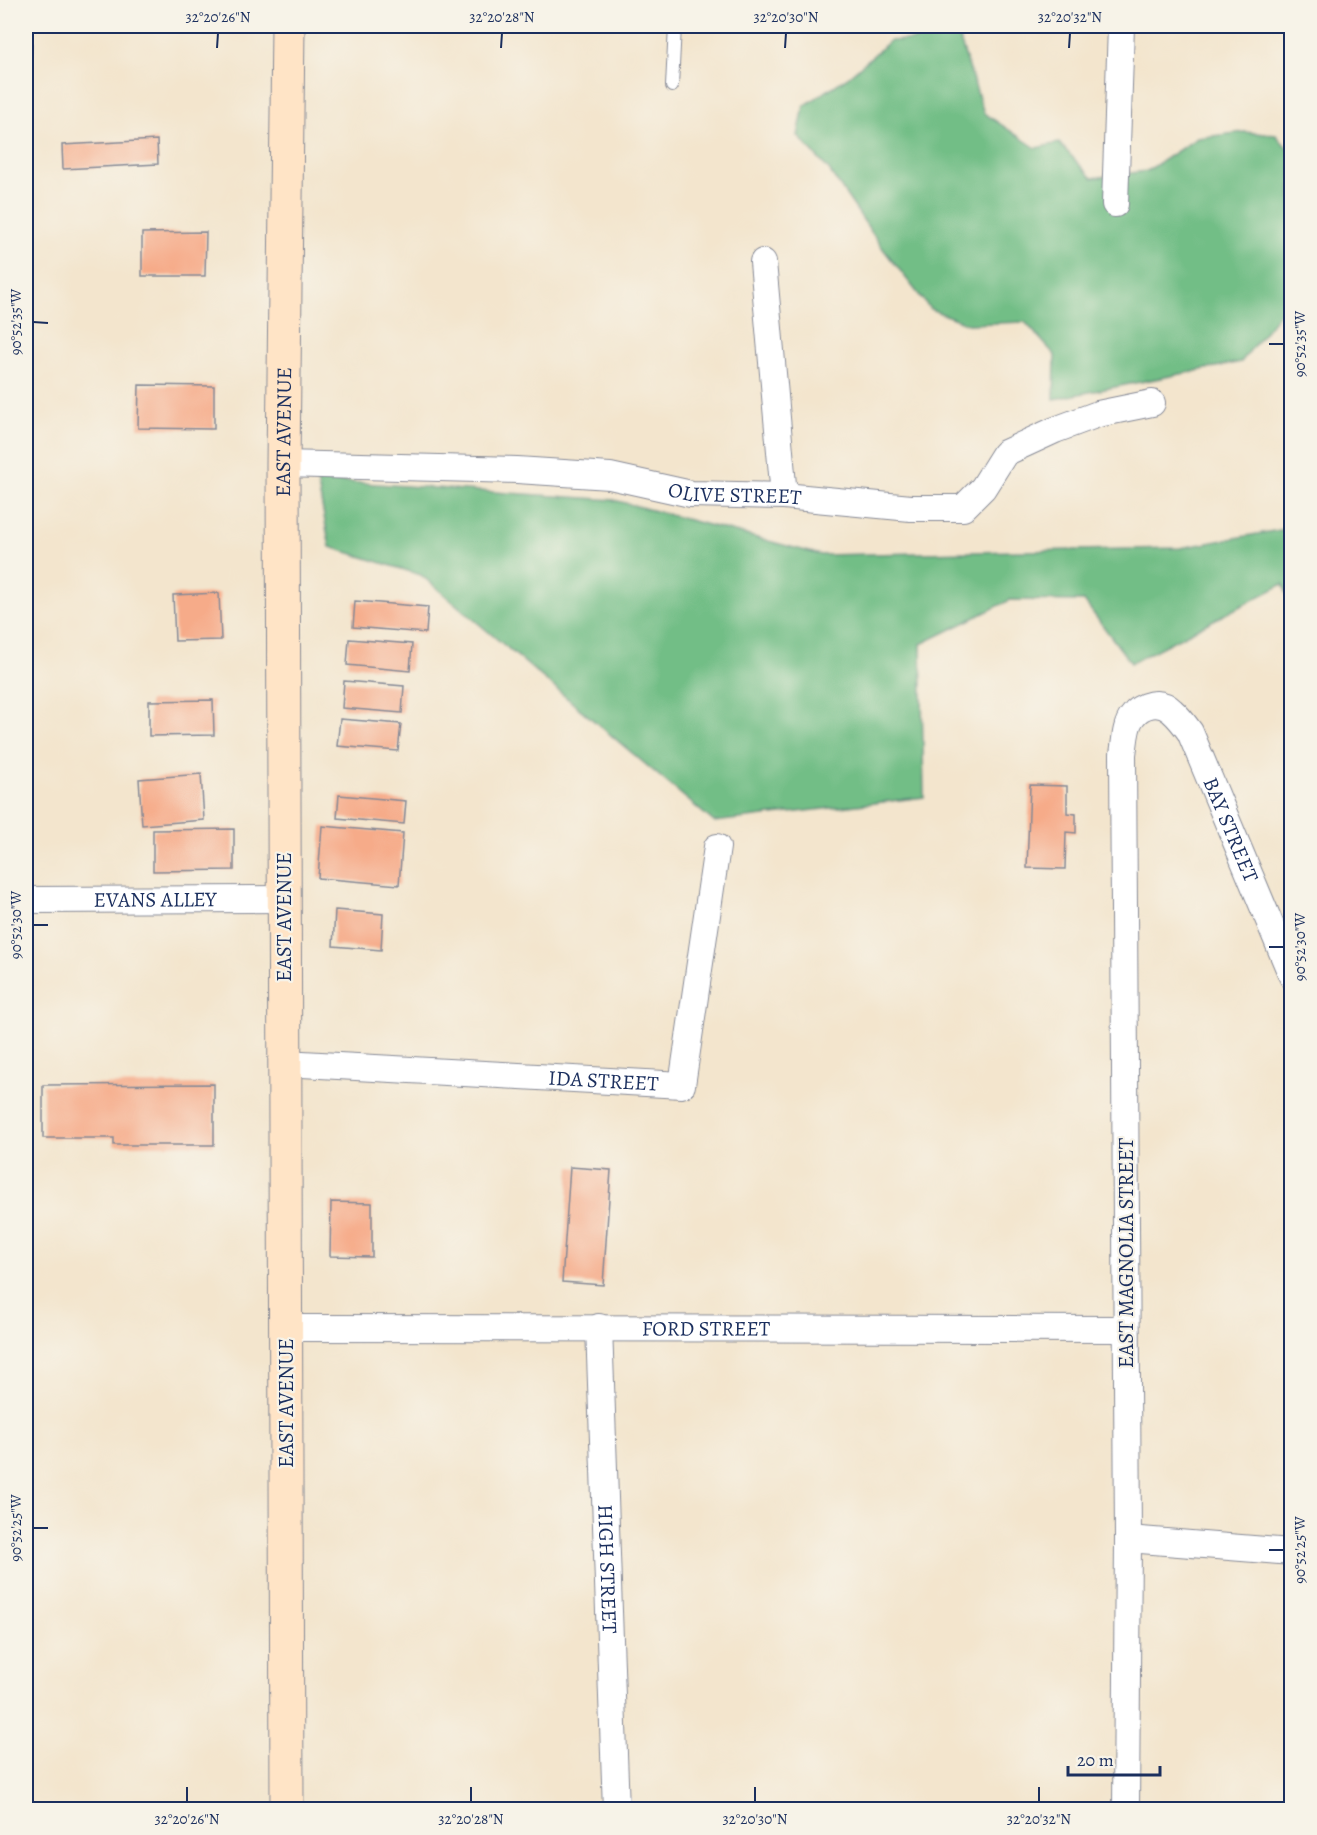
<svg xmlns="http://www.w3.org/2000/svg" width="1317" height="1835" font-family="Alegreya,serif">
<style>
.forest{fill:#72be86;stroke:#467672;stroke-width:1.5}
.building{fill:#f6ab89}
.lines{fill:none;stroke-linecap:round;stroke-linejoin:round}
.lane-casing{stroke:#878a96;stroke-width:14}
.street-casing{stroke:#878a96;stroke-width:28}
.secondary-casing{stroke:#878a96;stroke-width:35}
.lane{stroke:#fff;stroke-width:12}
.street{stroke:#fff;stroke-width:26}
.secondary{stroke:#ffe4c6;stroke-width:33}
.ticks{fill:none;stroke:#1b2f5e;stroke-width:2}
.labels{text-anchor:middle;stroke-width:4.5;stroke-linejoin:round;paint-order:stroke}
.street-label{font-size:21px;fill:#1b2f5e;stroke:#f7f3e8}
.neatline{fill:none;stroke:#1b2f5e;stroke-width:2}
.ticks-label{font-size:15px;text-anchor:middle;fill:#1b2f5e}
</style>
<rect width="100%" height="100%" fill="#f7f3e8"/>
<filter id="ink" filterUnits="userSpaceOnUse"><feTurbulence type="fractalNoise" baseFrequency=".0167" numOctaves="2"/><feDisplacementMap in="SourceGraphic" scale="12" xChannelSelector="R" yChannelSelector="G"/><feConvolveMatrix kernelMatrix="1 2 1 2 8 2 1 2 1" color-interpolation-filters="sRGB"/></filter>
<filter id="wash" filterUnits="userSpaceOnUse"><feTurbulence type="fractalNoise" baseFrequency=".008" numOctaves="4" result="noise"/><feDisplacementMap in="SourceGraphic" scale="24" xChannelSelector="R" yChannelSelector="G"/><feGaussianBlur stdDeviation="1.35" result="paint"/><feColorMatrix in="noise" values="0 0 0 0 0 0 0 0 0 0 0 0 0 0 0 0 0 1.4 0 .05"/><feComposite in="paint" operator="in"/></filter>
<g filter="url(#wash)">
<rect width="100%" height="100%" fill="#f3e5cd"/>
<g class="forest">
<polygon points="959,37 984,113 1036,148 1059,143 1092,178 1147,171 1197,138 1244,132 1276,135 1291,152 1291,298 1241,362 1054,399 1055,355 1025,322 968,324 930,309 881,246 829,170 798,136 804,106 848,77 890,41"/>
<polygon points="317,480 614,500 821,555 1180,548 1291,528 1291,605 1283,584 1131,663 1084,601 1010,600 921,644 924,797 714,822 421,575 330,547"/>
</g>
<g id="blocks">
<g class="building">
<polygon points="26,36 32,37 31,65 26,65"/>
<polygon points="157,140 158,164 63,169 62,145"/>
<polygon points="206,232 205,276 142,276 142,233"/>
<polygon points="139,385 214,386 214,429 138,428"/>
<polygon points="219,593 221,640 175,641 173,595"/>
<polygon points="355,601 428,607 426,633 353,627"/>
<polygon points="349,639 412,644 410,671 347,665"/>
<polygon points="344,681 404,686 402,713 342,708"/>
<polygon points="213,700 214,735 149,736 149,701"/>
<polygon points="340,719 401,724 398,751 337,746"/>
<polygon points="201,774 204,820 142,825 139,779"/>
<polygon points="1030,785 1067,786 1067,813 1076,814 1076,833 1066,832 1065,869 1027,868"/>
<polygon points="339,795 406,801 404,824 337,818"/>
<polygon points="322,826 403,833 399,885 318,878"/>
<polygon points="234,829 234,870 153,871 153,830"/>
<polygon points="335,910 383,914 381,950 333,946"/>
<polygon points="214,1084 214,1145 114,1145 114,1138 43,1138 43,1085"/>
<polygon points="570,1167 611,1170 603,1285 562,1282"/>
<polygon points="331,1202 372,1203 372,1257 330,1256"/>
</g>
</g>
</g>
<g filter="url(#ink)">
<use href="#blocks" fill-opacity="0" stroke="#878a96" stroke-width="1.5"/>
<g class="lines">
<defs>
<polyline id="lane" points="672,86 675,26"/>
<g id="street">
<polyline points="1115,204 1121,26"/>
<polyline points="763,262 784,496"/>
<path id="s1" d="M283,464L517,470L610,476L691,494L784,496L911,508H963L983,488L1005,453L1055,430L1098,414L1152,403"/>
<path id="s2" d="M26,900L284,899"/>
<path id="s3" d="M284,1063L682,1085L717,847"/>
<path id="s4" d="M599,1327L616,1810"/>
<path id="s5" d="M286,1328L1126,1329"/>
<polyline points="1128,1539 1292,1552"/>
<path id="s6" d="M1126,1810L1128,1539L1123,754C1125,743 1125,726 1132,717C1141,704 1160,699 1172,711C1179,717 1185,725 1190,732L1292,976"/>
</g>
<g id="secondary">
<path id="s7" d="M287,1810L283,464L288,26"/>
</g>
</defs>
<use href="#lane" class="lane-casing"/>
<use href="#street" class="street-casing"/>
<use href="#secondary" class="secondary-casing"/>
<use href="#lane" class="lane"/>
<use href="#street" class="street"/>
<use href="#secondary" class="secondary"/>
</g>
</g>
<path class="ticks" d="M217,48L218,33M501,48L502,33M785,48L786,33M1069,48L1070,33M33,322L48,323M1269,344H1284M33,925H48M1269,947H1284M33,1528H48M1269,1550H1284M187,1802V1787M471,1802V1787M755,1802V1787M1039,1802V1787"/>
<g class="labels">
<g class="street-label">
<text dy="7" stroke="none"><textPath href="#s7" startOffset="1378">EAST AVENUE</textPath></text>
<text dy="7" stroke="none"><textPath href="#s1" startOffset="454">OLIVE STREET</textPath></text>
<text dy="7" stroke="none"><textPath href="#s6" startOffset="1274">BAY STREET</textPath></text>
<text dy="7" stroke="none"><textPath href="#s2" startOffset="129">EVANS ALLEY</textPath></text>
<text transform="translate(284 917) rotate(-90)" y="7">EAST AVENUE</text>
<text dy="7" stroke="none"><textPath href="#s3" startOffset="320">IDA STREET</textPath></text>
<text transform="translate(1126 1253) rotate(-90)" y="7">EAST MAGNOLIA STREET</text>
<text dy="7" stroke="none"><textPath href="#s5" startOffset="420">FORD STREET</textPath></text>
<text transform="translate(286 1403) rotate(-90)" y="7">EAST AVENUE</text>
<text dy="7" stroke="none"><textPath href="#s4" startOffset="242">HIGH STREET</textPath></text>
</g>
</g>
<rect width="1317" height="1835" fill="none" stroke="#f7f3e8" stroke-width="66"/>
<path d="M1068 1766v9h92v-9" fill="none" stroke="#1b2f5e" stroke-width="3"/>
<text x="1077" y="1766" font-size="18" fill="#1b2f5e" stroke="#f7f3e8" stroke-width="4.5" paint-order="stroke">20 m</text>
<rect x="33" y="33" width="1251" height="1769" class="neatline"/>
<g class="ticks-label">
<text x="218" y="22">32°20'26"N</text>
<text x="502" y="22">32°20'28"N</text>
<text x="786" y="22">32°20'30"N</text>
<text x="1070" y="22">32°20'32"N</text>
<text transform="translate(16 322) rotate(-90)" y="5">90°52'35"W</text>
<text transform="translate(1300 344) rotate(-90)" y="5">90°52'35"W</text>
<text transform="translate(16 925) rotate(-90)" y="5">90°52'30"W</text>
<text transform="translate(1300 947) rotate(-90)" y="5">90°52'30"W</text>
<text transform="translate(16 1528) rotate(-90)" y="5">90°52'25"W</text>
<text transform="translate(1300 1550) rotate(-90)" y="5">90°52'25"W</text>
<text x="187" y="1824">32°20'26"N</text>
<text x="471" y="1824">32°20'28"N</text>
<text x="755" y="1824">32°20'30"N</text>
<text x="1039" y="1824">32°20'32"N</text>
</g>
</svg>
